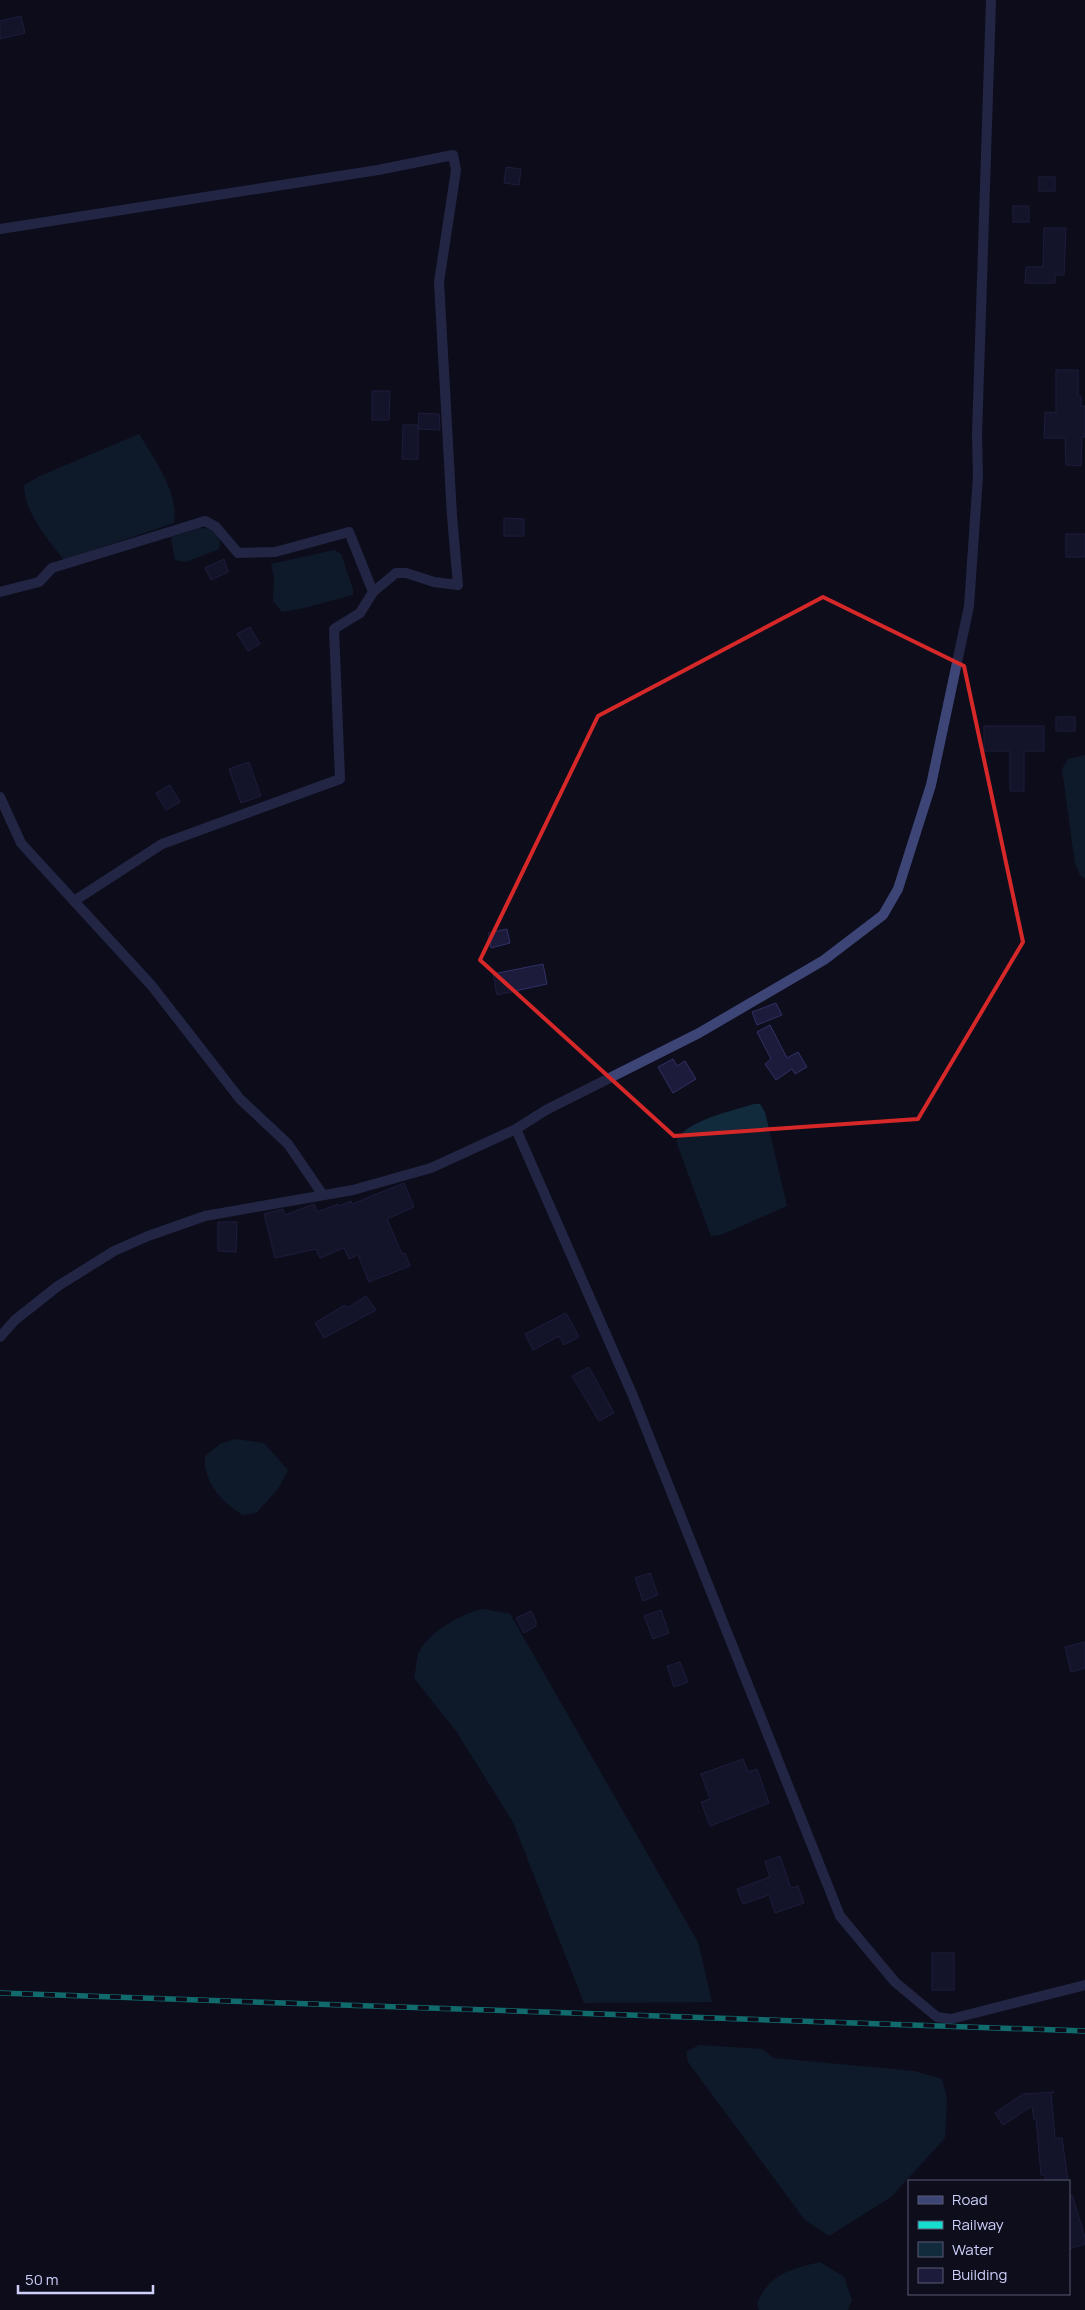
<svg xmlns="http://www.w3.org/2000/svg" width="1085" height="2310" font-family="Manrope,sans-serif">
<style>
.water{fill:#112a3c}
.building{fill:#1c1b3b;stroke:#313065}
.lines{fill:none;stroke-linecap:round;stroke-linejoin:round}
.minor{stroke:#3d4576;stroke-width:10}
.rail-casing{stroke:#17ddce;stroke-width:5.5}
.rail{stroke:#0d0d1c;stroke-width:4;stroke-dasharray:11;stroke-linecap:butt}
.marked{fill:none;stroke:#d62828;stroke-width:4;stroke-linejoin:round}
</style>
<rect width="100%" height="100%" fill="#0d0d1c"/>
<g class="water">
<path d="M139,434C154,459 179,492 174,523L64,560C48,539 24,513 24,485L40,476Z"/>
<path d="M200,528C211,528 217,532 220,542L219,549L186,562L175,560L171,537Z"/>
<polygon points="334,550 341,554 353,589 353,595 304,608 282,612 273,601 274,577 271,564"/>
<polygon points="1085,755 1085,879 1080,875 1075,864 1062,769 1068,759"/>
<path d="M754,1104H760L765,1112L787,1206L721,1235L711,1236L676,1141C687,1120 732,1111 754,1104Z"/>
<path d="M235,1439L264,1443L288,1470L278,1489L256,1513L243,1515C222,1503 203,1482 205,1456L220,1444Z"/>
<path d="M483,1609L510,1614L698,1942L712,2002L584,2003L513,1822L456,1731L414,1678C416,1671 416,1662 418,1655C425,1634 462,1613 483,1609Z"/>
<polygon points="699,2045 762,2049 774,2058 914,2071 942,2079 947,2099 945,2138 891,2197 829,2236 805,2220 688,2062 686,2052"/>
<path d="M820,2262L844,2277L852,2300L848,2310H759L757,2304C770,2273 789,2270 820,2262Z"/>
</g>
<g class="building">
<polygon points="21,16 25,33 0,39 0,21"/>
<polygon points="506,167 521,169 519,185 504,183"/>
<rect x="1039" y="177" width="16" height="14"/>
<rect x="1013" y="206" width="16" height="16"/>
<polygon points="1044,228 1066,228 1064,275 1055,275 1055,283 1025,283 1026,267 1043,267"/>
<polygon points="1056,370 1078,370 1078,396 1081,396 1081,406 1085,406 1085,437 1082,437 1081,466 1066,465 1065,438 1044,438 1045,412 1056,413"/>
<polygon points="372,391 390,391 389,420 372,420"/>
<polygon points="419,413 439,414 440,430 418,429"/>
<polygon points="403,425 418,425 418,459 402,459"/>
<polygon points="504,518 524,519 524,536 504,536"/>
<rect x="1066" y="534" width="19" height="23"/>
<polygon points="224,559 228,572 211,580 205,568"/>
<polygon points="250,627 260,644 248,651 237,634"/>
<rect x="1056" y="717" width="19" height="14"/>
<polygon points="984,726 1044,726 1044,751 1024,751 1024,791 1010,791 1010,751 984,751"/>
<polygon points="249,762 261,796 241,803 229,769"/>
<polygon points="170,785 180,802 166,810 156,793"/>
<polygon points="507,929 510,943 491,948 488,933"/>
<polygon points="543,964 547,984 497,995 493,974"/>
<polygon points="776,1003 782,1015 757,1025 752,1012"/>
<polygon points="770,1025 787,1058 798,1052 807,1067 795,1074 792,1069 776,1080 765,1064 771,1059 757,1032"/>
<polygon points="673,1059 677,1066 685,1061 696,1079 673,1093 658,1067"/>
<polygon points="404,1183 414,1207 387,1219 402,1254 405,1253 410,1266 369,1282 358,1255 349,1259 344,1248 320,1258 316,1249 275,1258 264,1214 283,1209 285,1215 314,1204 317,1212 338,1204 339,1206 351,1201 352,1204"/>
<polygon points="218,1222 237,1222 236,1252 218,1251"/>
<polygon points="366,1296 376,1310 324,1338 315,1323 345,1305 347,1308"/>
<polygon points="566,1313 579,1337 564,1345 559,1336 533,1350 525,1334"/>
<polygon points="589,1367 614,1413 599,1421 572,1376"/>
<polygon points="650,1573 658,1595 643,1601 635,1578"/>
<polygon points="661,1610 669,1633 653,1639 644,1616"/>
<polygon points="531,1611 536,1621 536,1626 524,1633 516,1618"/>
<polygon points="1085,1642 1085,1668 1071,1672 1065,1647"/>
<polygon points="680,1662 688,1682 674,1687 667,1666"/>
<polygon points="743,1759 748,1772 757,1769 769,1803 710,1826 701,1802 710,1799 701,1774"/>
<polygon points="780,1856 791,1888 798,1886 804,1903 775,1913 769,1895 743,1904 737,1889 770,1877 765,1862"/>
<rect x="932" y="1953" width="22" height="37"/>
<polygon points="1054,2092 1051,2093 1055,2138 1062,2138 1068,2181 1045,2181 1045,2175 1041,2175 1036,2119 1034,2120 1032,2106 1003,2125 995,2113 1023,2094"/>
<polygon points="1072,2195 1085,2237 1085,2244 1069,2249 1069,2196"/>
</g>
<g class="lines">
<g class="minor">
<polyline points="0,229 378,170 453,155 456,170 439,282 452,516 458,585 434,582 406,573 396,573 373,592 360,613 334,629 340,779 162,844 74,901"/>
<polyline points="0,592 39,582 52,568 205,521 216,527 238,553 275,552 349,532 373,592"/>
<polyline points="0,797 21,843 30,853 152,986 240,1099 288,1144 323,1195"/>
<polyline points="516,1129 633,1396 840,1916 895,1982 937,2017 951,2019 1085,1985"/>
<polyline points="0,1337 15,1320 58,1286 114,1251 148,1236 205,1216 353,1190 431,1168 516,1129 546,1110 699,1033 824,960 883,915 898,889 931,785 969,606 978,476 977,435 991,0"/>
</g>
<defs>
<polyline id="rail" points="0,1993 1085,2031"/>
</defs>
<use href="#rail" class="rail-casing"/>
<use href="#rail" class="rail"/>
</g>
<path d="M0 0H1085V2310H0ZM823,597L964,666L1023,942L918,1119L674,1136L480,960L598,716Z" fill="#0d0d1c" fill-opacity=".55" fill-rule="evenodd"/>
<path class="marked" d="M823,597L964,666L1023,942L918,1119L674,1136L480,960L598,716Z"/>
<rect x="908" y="2180" width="162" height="115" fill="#0d0d1c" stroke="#5a5b75"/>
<rect x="918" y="2196" width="25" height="8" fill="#3d4576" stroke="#5a5b75"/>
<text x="952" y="2205" font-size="15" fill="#ced0fa">Road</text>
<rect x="918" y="2221" width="25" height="8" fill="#17ddce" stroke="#5a5b75"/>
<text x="952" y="2230" font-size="15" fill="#ced0fa">Railway</text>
<rect x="918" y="2242" width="25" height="15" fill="#112a3c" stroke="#5a5b75"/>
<text x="952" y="2255" font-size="15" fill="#ced0fa">Water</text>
<rect x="918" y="2268" width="25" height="15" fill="#1c1b3b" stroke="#5a5b75"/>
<text x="952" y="2280" font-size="15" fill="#ced0fa">Building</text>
<path d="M18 2285v8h135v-8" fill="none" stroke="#ced0fa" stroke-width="2.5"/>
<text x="25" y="2285" font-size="15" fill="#ced0fa" stroke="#0d0d1c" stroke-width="4" paint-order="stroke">50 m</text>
</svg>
